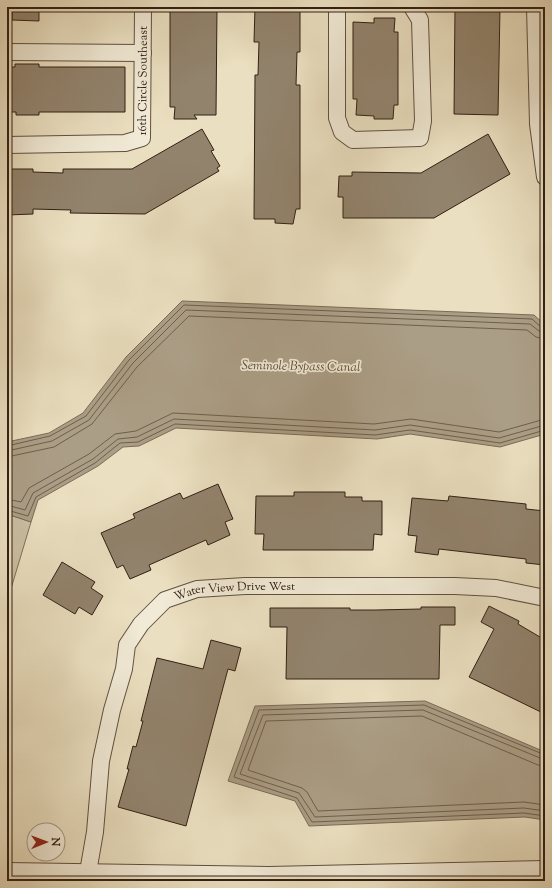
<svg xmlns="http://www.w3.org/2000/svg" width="552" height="888" font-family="'Sorts Mill Goudy',serif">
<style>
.green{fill:#cbbfa3;stroke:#7e705c}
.water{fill:#ab9e86;stroke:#7b6c58}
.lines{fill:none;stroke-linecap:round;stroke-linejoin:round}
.shore{stroke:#6e5f4d;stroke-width:1}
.building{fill:#92836d;stroke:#322014}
.minor-casing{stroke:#60503f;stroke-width:18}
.minor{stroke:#f1ead6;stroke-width:16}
.labels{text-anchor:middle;stroke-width:3.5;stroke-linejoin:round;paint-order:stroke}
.street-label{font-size:12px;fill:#322014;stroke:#f1ead6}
.water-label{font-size:13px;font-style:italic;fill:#5c4c3c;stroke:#f1ead6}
</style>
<rect width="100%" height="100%" fill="#eadfc0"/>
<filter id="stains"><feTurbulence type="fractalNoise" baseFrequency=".005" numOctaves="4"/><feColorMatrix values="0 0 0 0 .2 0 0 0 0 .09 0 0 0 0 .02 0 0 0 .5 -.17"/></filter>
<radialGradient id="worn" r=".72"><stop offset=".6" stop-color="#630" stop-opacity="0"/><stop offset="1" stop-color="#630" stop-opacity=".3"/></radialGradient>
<polygon class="green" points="7,514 31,522 7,602"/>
<g class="water">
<polygon points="182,301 534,315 545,325 545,434 500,447 410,434 377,439 176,428 139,446 123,447 98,466 38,500 31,522 7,514 7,442 49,433 83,413 126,357"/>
<polygon points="425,701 545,752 545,820 525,817 309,826 295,801 228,781 255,706"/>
</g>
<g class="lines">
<g class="shore">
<polyline points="7,446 50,436 86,416 129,360 184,305 532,319 541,327 545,328"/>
<polyline points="7,451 52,441 89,420 133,363 186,310 530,324 539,331 545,333"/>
<polyline points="7,457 54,447 92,424 137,367 189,316 527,330 536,337 545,339"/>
<polyline points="7,499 21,502 29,488 89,454 115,434 136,431 173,413 374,424 411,419 499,432 545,419"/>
<polyline points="7,505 25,510 33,493 93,459 118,439 137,437 174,419 375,430 410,425 499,438 545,425"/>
<polyline points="7,510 28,516 36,497 95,463 120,443 138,442 175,424 375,435 410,430 500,443 545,430"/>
<polyline points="545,755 424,705 259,710 234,777 297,798 312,822 524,813 545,816"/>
<polyline points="545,760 423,710 263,715 240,774 299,793 315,817 524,808 545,811"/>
<polyline points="545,766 538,765 422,716 266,721 248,770 302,788 307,792 318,811 524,802 545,805"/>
</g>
</g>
<g class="building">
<polygon points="12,7 39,7 39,21 12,20"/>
<polygon points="170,7 217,7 216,115 194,115 197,119 174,119 175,107 170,107"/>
<polygon points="255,7 300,7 300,52 297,52 296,85 300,85 300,209 296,209 293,224 275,223 275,219 254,219 255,75 258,75 259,42 254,42"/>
<polygon points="455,7 500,7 498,115 454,114"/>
<polygon points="374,18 395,18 394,32 398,32 398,105 394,105 393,119 374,119 374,116 356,115 357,99 353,99 353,22 374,23"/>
<polygon points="15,64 39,64 39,67 125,67 125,112 39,112 39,115 16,115 16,112 7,112 7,67 15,67"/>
<polygon points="202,129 214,150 211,151 220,166 217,168 219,171 145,214 70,213 71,210 33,209 33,214 7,215 7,169 33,169 33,172 63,173 63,169 132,169"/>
<polygon points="488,134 510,174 434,218 343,218 343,197 338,197 339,176 352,176 352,172 421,173"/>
<polygon points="218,484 233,519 225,522 230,535 208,545 206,540 149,565 151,570 130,579 123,565 117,568 101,533 135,518 133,514 180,493 183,499"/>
<polygon points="294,492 345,492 345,497 362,497 362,501 382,501 382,535 374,534 373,550 263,550 264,534 255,534 256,496 294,496"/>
<polygon points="449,496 526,504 526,509 545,511 545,565 526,563 526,559 439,549 438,555 415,552 417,536 408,535 412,498 448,501"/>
<polygon points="62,562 95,582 91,588 103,596 92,615 79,607 75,614 43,595"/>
<polygon points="489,606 519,621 518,624 545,640 545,714 469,677 494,629 481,622"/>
<polygon points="421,607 455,607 455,625 440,625 439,679 286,679 287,627 270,627 270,608 350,608 350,610 376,610 421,609"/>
<polygon points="211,640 241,648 235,671 228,669 186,826 118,807 129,769 127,769 133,746 136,747 143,721 141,721 157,658 203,669"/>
</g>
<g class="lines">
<defs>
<g id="minor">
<polyline points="339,7 337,9 337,118 342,132 353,140 420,138 423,121 420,20 412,7"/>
<polyline points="535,7 538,124 545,177"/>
<polyline points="7,52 143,53"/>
<path id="s1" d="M7,145L125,143L142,138L143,7"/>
<polyline points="7,871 269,875 545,869"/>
<path id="s2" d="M88,881V872L95,832L101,761L112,710L124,669L127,645L141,624L165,600L197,589L245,586H455L496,588L545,598"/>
</g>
</defs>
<use href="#minor" class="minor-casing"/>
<use href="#minor" class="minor"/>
</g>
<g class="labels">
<g class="street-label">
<text dy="4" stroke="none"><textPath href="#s1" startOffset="193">16th Circle Southeast</textPath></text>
<text dy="4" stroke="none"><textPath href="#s2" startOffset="370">Water View Drive West</textPath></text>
</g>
<g class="water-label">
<text transform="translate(301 365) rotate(1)" y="5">Seminole Bypass Canal</text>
</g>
</g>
<rect width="552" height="888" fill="none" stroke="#eadfc0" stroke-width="24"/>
<rect x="8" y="8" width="536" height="872" fill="none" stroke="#322014" stroke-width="2"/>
<rect x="12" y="12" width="528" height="864" fill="none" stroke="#322014"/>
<g transform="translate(46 842) rotate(89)"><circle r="19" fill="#f1ead6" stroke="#a59988"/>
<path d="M0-3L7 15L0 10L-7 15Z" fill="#8f2418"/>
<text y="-6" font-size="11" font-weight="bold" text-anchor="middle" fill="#322014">N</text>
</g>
<rect width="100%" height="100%" filter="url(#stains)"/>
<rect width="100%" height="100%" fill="url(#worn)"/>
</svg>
